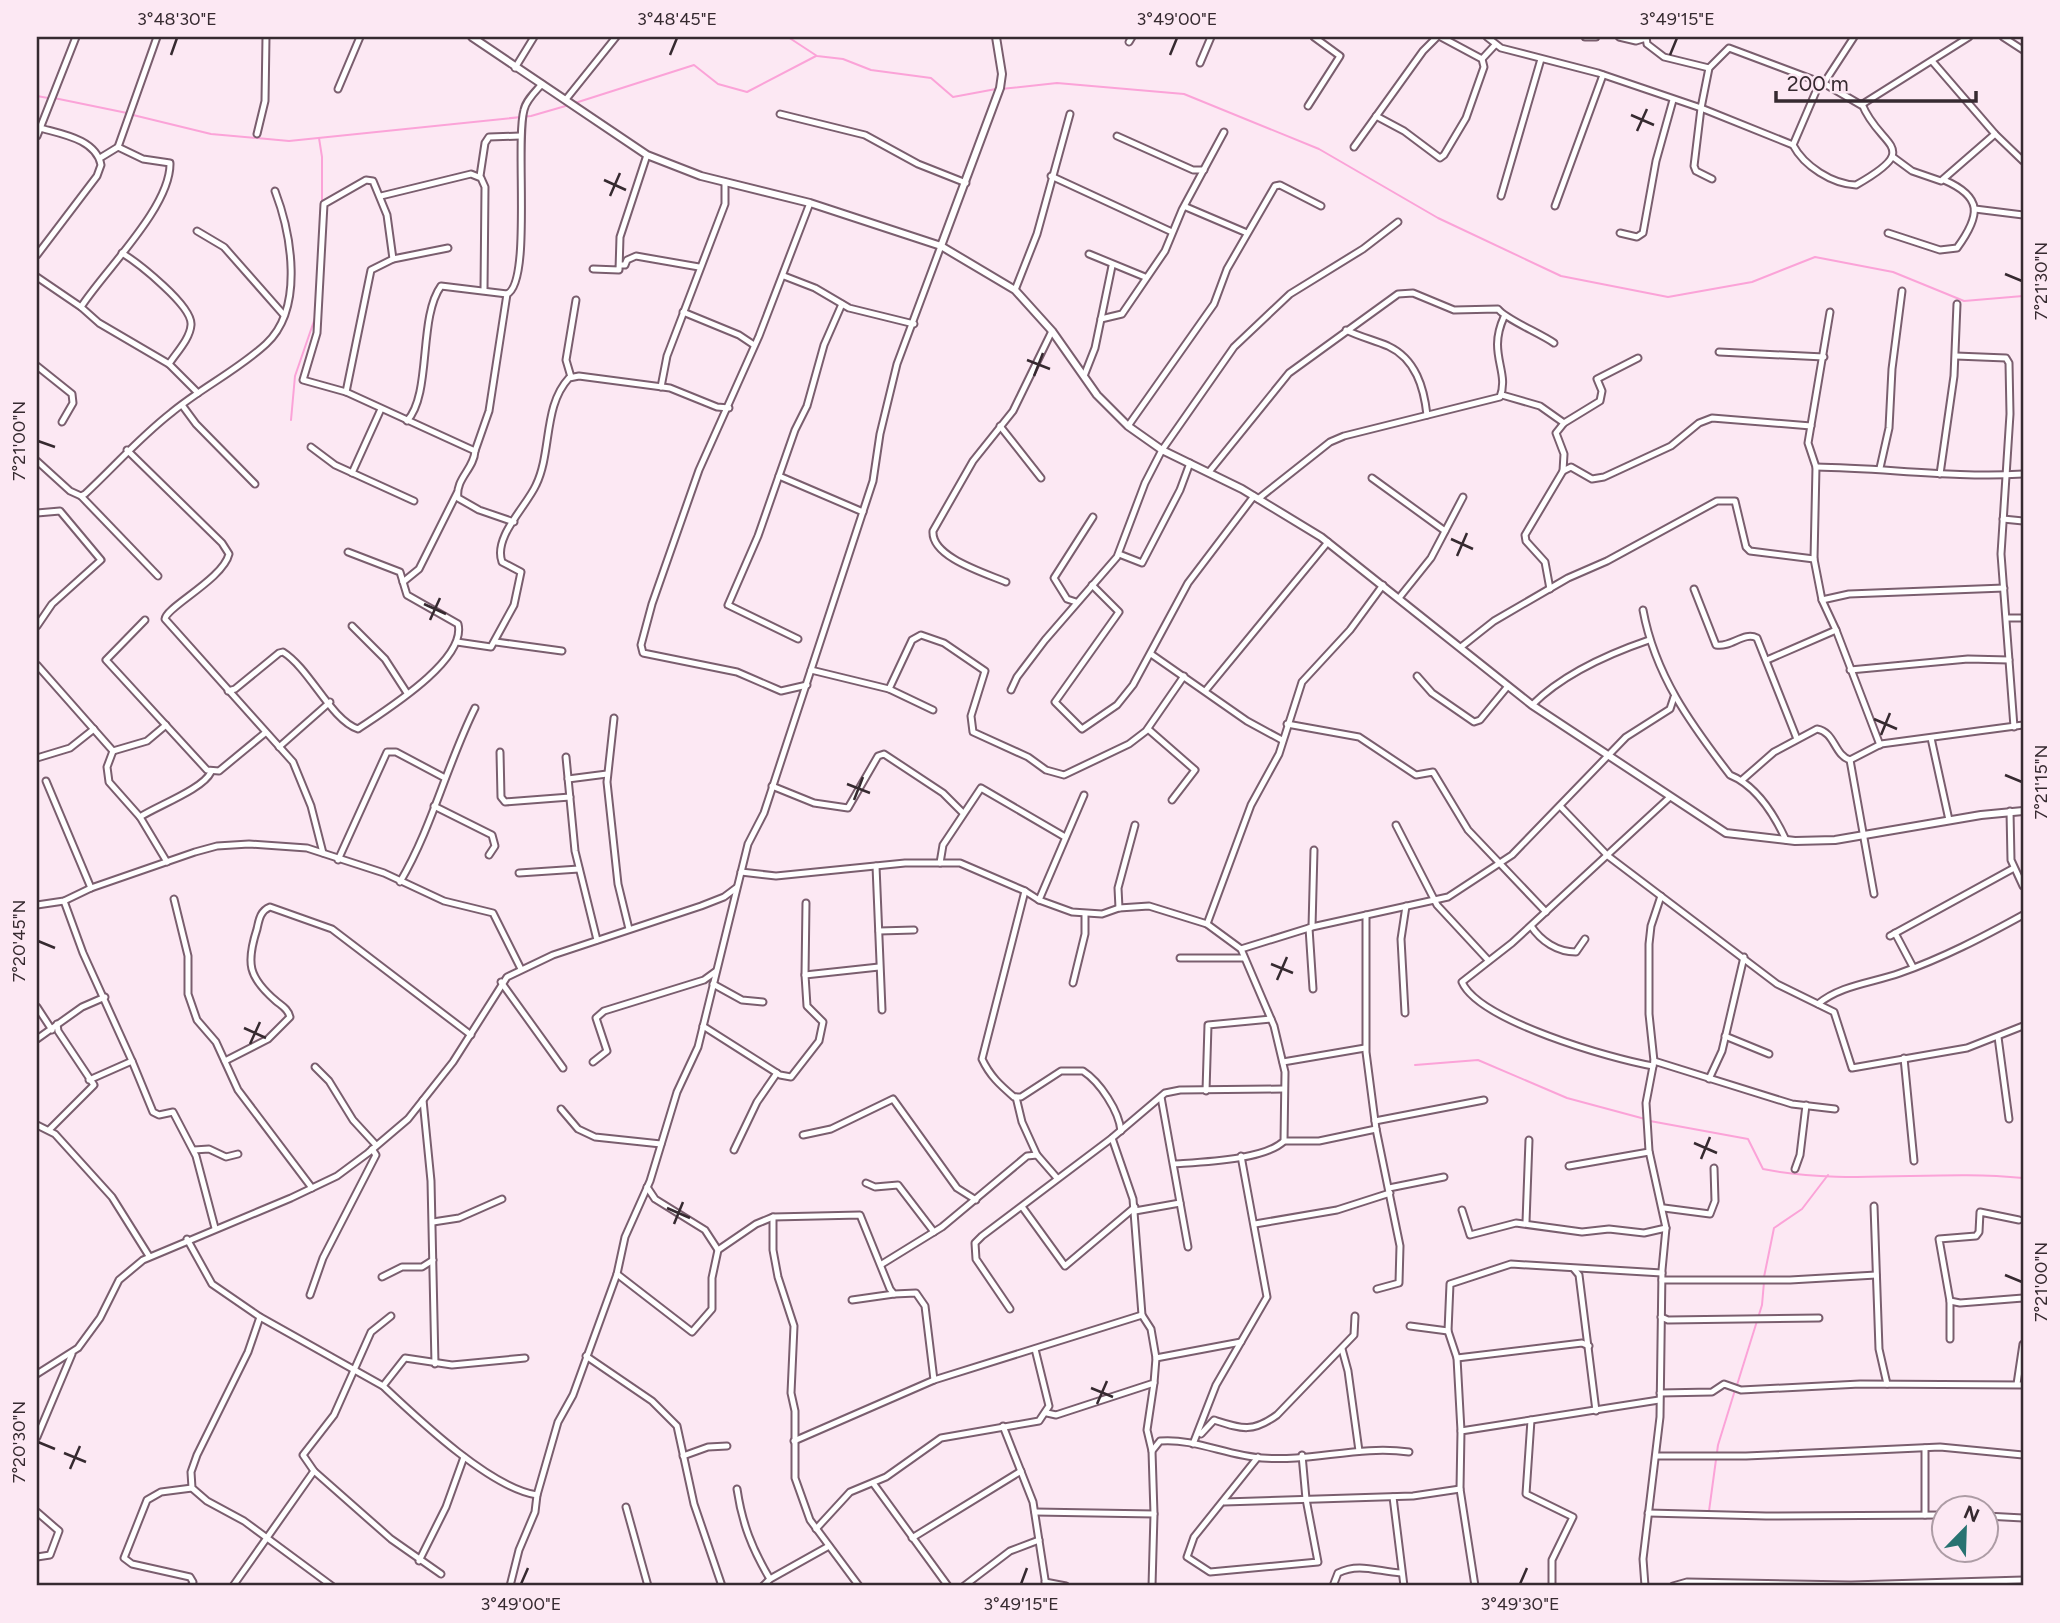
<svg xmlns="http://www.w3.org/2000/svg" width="2060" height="1623" font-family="Figtree,sans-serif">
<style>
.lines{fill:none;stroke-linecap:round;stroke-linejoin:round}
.stream{stroke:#fba3d8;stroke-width:2}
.minor-casing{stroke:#7a5e6e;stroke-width:9}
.tertiary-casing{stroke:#7a5e6e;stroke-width:10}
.minor{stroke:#fff;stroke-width:5}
.tertiary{stroke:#fff;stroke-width:6}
.ticks{fill:none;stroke:#362a30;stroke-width:2.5}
.neatline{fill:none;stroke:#362a30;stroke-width:2.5}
.ticks-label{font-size:18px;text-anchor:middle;fill:#362a30}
</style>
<rect width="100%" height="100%" fill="#fce8f3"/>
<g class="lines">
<g class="stream">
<polyline points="788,37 817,56 843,59 871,70 931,78 953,97 996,89"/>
<polyline points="1001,89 1057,83 1184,94 1319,149 1438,218 1561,276 1668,297 1752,282 1815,257 1893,272 1964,301 2023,296"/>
<polyline points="37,96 48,98"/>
<polyline points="54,98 127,113"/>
<polyline points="575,103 694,65 718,84 747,92 816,56"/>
<polyline points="133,115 211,134 289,141 531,116 569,105"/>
<polyline points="319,138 322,157 322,202"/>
<polyline points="291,420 295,376 315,318 317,292"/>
<polyline points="1415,1065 1478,1060 1567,1098 1645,1119"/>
<path d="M1650,1121L1748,1139L1763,1169C1848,1186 1937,1169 2023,1178"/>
<polyline points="1764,1277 1774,1228 1802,1209 1828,1175"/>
<polyline points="1737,1385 1762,1305 1764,1282"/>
<polyline points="1709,1511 1718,1445 1735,1390"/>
</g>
<defs>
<g id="minor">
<polyline points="1487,37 1501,48 1598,73 1701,108 1709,68 1729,48 1825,84 1861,105 1969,37"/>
<polyline points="1585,37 1596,37"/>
<polyline points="1619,37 1636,41 1646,38"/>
<polyline points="1646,37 1647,44 1664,57 1709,68"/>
<polyline points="2003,37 2023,50"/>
<polyline points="1129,42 1132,37"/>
<polyline points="1482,59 1495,45"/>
<polyline points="1932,61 1995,134 2023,161"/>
<polyline points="1200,63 1211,37"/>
<polyline points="515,68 534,37"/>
<polyline points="1824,83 1854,37"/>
<polyline points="338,89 360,37"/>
<polyline points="567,98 616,37"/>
<polyline points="1308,106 1340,56 1314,37"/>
<polyline points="780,114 865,135 918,164 966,183"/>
<polyline points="1376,116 1404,131 1440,158 1444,155 1466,118 1484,67 1482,59 1441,37"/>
<polyline points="257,134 265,101 266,37"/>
<polyline points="37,136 76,37"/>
<polyline points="1117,136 1193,170 1204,170"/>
<polyline points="1793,145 1820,82"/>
<polyline points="118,147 157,37"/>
<polyline points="1354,147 1423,51 1437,37"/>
<polyline points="1893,157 1912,171 1941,181 1995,134"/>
<polyline points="480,176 485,143 489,137 520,136"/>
<polyline points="1051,176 1172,232"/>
<path d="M1712,179L1696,171L1694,166L1701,108L1793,145C1804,166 1832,184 1856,185C1925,146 1879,148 1862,104"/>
<polyline points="381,196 471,174 481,178 485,187 484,290"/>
<polyline points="1501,196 1541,59"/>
<polyline points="1555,206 1603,75"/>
<polyline points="1186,207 1247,233"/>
<polyline points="1975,209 2023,215"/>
<polyline points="197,231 224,247 283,314"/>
<polyline points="1620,233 1637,237 1643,233 1656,161 1673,100"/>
<path d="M1888,233L1940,250L1957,248C1981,215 1983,197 1944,180"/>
<path d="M122,253C138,263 193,306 191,325C190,339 176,353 169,364L198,393"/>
<polyline points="1089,254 1145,277"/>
<path d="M37,255L97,176L101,165C96,139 61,134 40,128"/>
<path d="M393,259L387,215L373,181L366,180L324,204L317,333L303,380L346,392L475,451C474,469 455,479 458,498L479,510L514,522"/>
<polyline points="620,265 625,265 627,260 636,256 699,267"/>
<polyline points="593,269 619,270 620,237 647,155"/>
<polyline points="784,276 815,288 849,308 914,324"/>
<path d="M37,277L81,307C104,271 171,207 170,163L143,159L118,147L100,158"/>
<polyline points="1015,290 1037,234 1070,114"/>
<polyline points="81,307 99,323 169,364"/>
<polyline points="683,312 739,335 754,345"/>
<polyline points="1830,312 1808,443 1816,467 1814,559 1822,600 1836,630 1880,745"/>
<polyline points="1101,319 1122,314 1165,251 1182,210 1224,132"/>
<path d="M1346,330C1360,337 1374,340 1388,346C1416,359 1424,388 1427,415"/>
<polyline points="1719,352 1824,357"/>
<polyline points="1956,356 2006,358 2009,363 2010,414 2001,554 2014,727"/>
<polyline points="37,366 72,394 73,403 62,422"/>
<polyline points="1084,376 1095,348 1112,266"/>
<polyline points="571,377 566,360 576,300"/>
<polyline points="661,387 667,356 725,204 725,182"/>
<polyline points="346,392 371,270 393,259 448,248"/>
<polyline points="1502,395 1540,406 1564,423"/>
<polyline points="182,405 196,424 255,484"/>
<path d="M407,421C432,394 418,318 441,286L507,294C532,283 515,143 524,110C526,100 536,91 542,84"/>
<polyline points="1000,426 1041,478"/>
<polyline points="1128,426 1214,304 1227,269 1275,186 1280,185 1321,206"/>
<polyline points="311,447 335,465 414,501"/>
<path d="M127,450L222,543L229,554C223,579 166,607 165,619L293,762L311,806L323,853"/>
<polyline points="475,451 489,411 507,294"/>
<path d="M37,461L70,491L81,496L85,494C114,467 139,438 171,413C201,388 238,370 266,344C305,308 291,233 275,191"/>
<path d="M1816,467C1885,468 1954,478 2023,474"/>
<polyline points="1880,468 1889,428 1892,369 1902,291"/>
<polyline points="1563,471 1571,467 1592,479 1604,477 1671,446 1699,423 1712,418 1811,426"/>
<path d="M1209,472L1289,373L1398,294L1413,293L1454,310L1498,309C1507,320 1540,333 1554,343"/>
<polyline points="352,473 381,409"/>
<polyline points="1940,474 1954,376 1957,304"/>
<polyline points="779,476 863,512"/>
<polyline points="1372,478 1445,531"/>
<polyline points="81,496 158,576"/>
<path d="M1258,499L1330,442L1344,436L1500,397C1510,371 1487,354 1504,317"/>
<polyline points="37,513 60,511 101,560 52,604 37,626"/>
<polyline points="2003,519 2023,521"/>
<polyline points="1119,554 1142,563 1180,490 1190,463"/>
<polyline points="403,582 419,569 457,493"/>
<path d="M1006,582C985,573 931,557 933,531L973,461L1013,411L1052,331"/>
<polyline points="1092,585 1119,612 1055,702 1082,729 1117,705 1133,685 1188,583 1254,496"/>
<polyline points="1550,589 1545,562 1526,541 1525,535 1563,471 1564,454 1556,433 1564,423 1600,401 1602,391 1597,379 1638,358"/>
<path d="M1694,589L1716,645C1731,648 1744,631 1757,638L1797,739"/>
<polyline points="1399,598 1431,558 1463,497"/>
<polyline points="1822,600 1849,594 2004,588"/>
<polyline points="1076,602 1067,599 1054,578 1093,517"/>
<path d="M1643,610C1655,675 1690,723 1730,775C1757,786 1774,814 1786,840"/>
<polyline points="2008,618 2023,618"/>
<polyline points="145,620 106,660 207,770 219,771 265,733"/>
<polyline points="352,626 385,659 407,693"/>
<polyline points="798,639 728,605 758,536 795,430 807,406 824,345 842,304"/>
<path d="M457,642L491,647L514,605L521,572L502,562C493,537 526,507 536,485C552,452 543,406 569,378L579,376L670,388L717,407L729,408"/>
<polyline points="496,642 562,651"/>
<polyline points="1461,647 1494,621 1568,578 1607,561 1717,501 1735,501 1746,547 1750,551 1814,559"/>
<polyline points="1151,654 1247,721 1282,740"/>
<polyline points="1767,660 1836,630"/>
<polyline points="37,665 113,751 107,767 109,782 140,817 167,862"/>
<polyline points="811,670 889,689 933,710"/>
<polyline points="1850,670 1968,659 2009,660"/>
<polyline points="1417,676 1432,693 1474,722 1480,720 1508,686"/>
<polyline points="807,685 781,691 737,672 643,653 641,645 652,604 699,470 759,336 810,203"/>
<polyline points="889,689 912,640 921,635 944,643 985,671 971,716 973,732 1028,757 1046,770 1064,775 1129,744 1146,731 1184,676"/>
<polyline points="1011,690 1017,677 1045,640 1117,557 1145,483 1162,450 1234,347 1290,294 1363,249 1398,222"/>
<polyline points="1206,690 1328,542"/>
<path d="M228,691L235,689L279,653L283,652C310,669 331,720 358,729C386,710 467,660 458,624L407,595L400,572L348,552"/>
<path d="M1532,705C1563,674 1608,654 1649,640"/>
<polyline points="614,718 607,782 618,884 629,929"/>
<polyline points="1287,724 1359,737 1416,775 1433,772 1468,830 1546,912"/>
<polyline points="1148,729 1195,770 1172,800"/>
<polyline points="1931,738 1949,820"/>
<polyline points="279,747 330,702"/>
<polyline points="113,751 147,741 166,725"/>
<polyline points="500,752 501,797 505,802 570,797"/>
<polyline points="566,757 575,851 597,940"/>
<polyline points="37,758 70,748 94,729"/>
<polyline points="1850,760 1881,744 2023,725"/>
<polyline points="568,779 607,774"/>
<path d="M1742,780L1774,752L1817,729C1835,732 1834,755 1850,760L1874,894"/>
<polyline points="46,781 91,888"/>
<polyline points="772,786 814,803 848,808 878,756 884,754 943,793 963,813"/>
<polyline points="434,806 492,835 495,846 489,855"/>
<polyline points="1560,806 1608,856 1777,984 1834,1012 1852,1068 1967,1048 2023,1026"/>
<polyline points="2010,811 2011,860 2023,886"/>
<path d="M140,817C159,805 203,789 211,772"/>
<polyline points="1396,825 1437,905 1488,960"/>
<polyline points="338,860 387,752 396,752 445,778"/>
<polyline points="940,863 943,845 981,788 1065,837"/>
<polyline points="876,866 882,1010"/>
<path d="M741,872L776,876L905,863H960L1025,891L1039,900L1072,912L1102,914L1119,908L1149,906L1207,924L1241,949L1274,1026L1285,1072L1284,1141C1265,1160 1202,1162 1174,1164"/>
<polyline points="519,873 579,869"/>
<path d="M400,882C432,828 447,764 475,708"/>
<path d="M1025,891L982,1059C990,1076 1000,1085 1014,1097H1021L1061,1071H1083C1100,1082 1119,1111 1121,1131"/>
<polyline points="174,899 188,956 188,994 197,1020 216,1042 238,1090 312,1188"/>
<polyline points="1039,900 1084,795"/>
<polyline points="64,901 83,953 132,1061"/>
<polyline points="37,905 64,901 91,888 195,852 217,846 249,844 307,848 384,873 444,901 493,913 521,969"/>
<polyline points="1119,908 1118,888 1135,825"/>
<polyline points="1366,915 1366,1052 1376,1129 1400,1246 1399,1283 1377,1289"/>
<polyline points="1207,924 1251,805 1279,754 1302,682 1350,630 1383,585"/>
<path d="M1531,926C1541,941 1557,952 1576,952L1585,939"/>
<polyline points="1312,927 1314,850"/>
<polyline points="1309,928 1313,989"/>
<polyline points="879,931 914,930"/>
<polyline points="1895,933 1913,967"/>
<polyline points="1890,936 2014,868"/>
<polyline points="1241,949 1312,927 1448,897 1512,855 1626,737 1670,709 1674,697"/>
<polyline points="1180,958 1244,958"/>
<polyline points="805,975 806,903"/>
<polyline points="501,982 563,1068"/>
<polyline points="1073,983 1085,934 1085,914"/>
<polyline points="713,984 742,1000 763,1002"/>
<path d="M1818,1004C1841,985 1872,983 1900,973C1943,958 1983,937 2023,915"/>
<polyline points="37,1007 52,1030"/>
<polyline points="1405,1013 1401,939 1406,906"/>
<polyline points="703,1026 780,1075 791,1077 819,1041 823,1022 807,1006 805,975 879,967"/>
<polyline points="1725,1036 1769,1054"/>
<polyline points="1998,1037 2009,1119"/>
<polyline points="37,1039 82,1007 105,997"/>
<polyline points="1904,1058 1914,1161"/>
<path d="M225,1061L268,1039L290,1017C288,1009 282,1006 276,1001C248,977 246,963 257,929C259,920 260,911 270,907L332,929L471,1035"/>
<polyline points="1654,1061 1792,1104 1835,1109"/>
<polyline points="593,1062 607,1051 596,1018 604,1011 704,980 715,972"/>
<polyline points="1283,1062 1365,1048"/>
<path d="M1653,1066C1612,1059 1479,1021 1462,982L1512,943L1670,797"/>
<polyline points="315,1067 329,1081 353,1120 376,1145"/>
<polyline points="1709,1079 1722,1051 1744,957"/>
<polyline points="89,1080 132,1061 153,1112 159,1115 173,1112 196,1156 215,1228"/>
<polyline points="1206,1091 1208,1025 1271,1019"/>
<polyline points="1016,1097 1022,1122 1037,1155"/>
<polyline points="1161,1097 1188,1247"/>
<polyline points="423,1100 431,1181 435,1364"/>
<polyline points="561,1109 578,1129 595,1137 661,1144"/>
<polyline points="1375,1121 1484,1100"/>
<polyline points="37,1125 55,1134 112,1197 149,1256"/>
<polyline points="49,1130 94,1085 58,1031 57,1024"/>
<polyline points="803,1135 831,1129 893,1099 957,1188 976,1200"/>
<polyline points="1112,1138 1133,1199 1142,1315 1151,1329 1156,1358 1241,1342"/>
<polyline points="1284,1141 1319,1141 1376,1129"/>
<polyline points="194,1150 209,1149 226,1157 238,1154"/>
<polyline points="734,1150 757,1102 777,1073"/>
<polyline points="1569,1166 1649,1152"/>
<polyline points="1795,1169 1800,1155 1806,1105"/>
<polyline points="866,1183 875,1187 898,1185 934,1232"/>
<polyline points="647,1187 655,1199 705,1230 718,1250"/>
<polyline points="1389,1188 1444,1177"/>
<polyline points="1874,1206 1879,1349 1887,1384"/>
<polyline points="1023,1208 1065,1266 1135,1207"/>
<polyline points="1664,1208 1710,1214 1715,1201 1714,1168"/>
<polyline points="1462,1210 1470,1235 1516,1223 1582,1232 1609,1229 1644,1233 1666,1228"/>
<polyline points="1135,1211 1180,1203"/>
<polyline points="773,1217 773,1250 778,1277 794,1326 791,1393 795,1411 795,1478 810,1520 859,1586"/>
<polyline points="433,1222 459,1218 502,1199"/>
<polyline points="1526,1222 1529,1140"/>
<polyline points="1255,1224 1337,1210 1390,1193"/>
<polyline points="187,1239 212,1284 260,1317 248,1352 197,1455 191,1472 192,1488 207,1501 244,1521 332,1586"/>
<polyline points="882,1264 942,1227 1027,1156 1037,1155 1057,1178"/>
<polyline points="1574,1269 1579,1275 1596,1411"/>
<polyline points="382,1277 402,1267 422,1267 433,1260"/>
<polyline points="1662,1280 1790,1280 1876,1275"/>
<polyline points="310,1295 323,1258 376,1155 372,1149"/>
<polyline points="852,1300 894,1294"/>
<polyline points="1950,1301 1960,1303 2023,1298"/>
<polyline points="1010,1309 976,1259 975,1243 982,1236 1112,1138 1165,1093 1180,1090 1283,1089"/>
<polyline points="260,1317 383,1386 405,1358 452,1365 525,1358"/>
<polyline points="1661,1317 1668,1320 1819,1318"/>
<polyline points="1410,1326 1448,1331"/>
<polyline points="1950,1339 1950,1301 1939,1239 1976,1236 1979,1232 1980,1212 2019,1220"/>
<polyline points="1342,1349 1348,1371 1359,1451"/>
<polyline points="586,1356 652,1401 677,1426 694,1504 722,1586"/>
<polyline points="1457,1358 1582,1343 1589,1346"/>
<polyline points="37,1374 78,1348 100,1318 119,1280 143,1260 291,1198 337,1176 368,1153 408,1119 453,1062 507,977 553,955 701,906 724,897 736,888"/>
<polyline points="934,1380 925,1306 916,1293 894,1294 890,1289 860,1215 773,1217 756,1224 718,1250 712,1278 712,1309 692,1332 617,1274 625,1237 650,1181 677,1092 698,1047 748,844 764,813 873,481 880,434 897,364 941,246"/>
<polyline points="2017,1384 2023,1344"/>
<path d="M383,1386C417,1418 490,1488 537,1495"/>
<polyline points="1660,1393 1712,1392 1724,1384 1741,1390 1860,1384 2023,1385"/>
<polyline points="1047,1413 1056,1415 1154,1383 1156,1358"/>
<polyline points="1531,1420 1526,1494 1573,1517 1552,1560 1552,1586"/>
<polyline points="1003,1426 1033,1502 1046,1586"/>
<polyline points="1461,1431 1457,1358 1448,1331 1450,1284 1511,1264 1662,1273"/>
<path d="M1201,1434L1214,1420C1242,1429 1252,1433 1277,1415L1354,1335L1355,1316"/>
<polyline points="37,1437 72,1354"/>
<polyline points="794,1441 934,1380 1142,1315"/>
<polyline points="1193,1444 1216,1385 1267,1297 1241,1156"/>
<polyline points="1925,1448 1925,1515"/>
<polyline points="1152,1451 1147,1430 1154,1383"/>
<polyline points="683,1456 708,1447 727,1446"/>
<polyline points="1657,1456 1746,1456 1940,1447 2023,1455"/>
<polyline points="1258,1457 1194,1537 1187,1557 1210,1572 1318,1562 1306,1499 1302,1455"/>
<polyline points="314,1471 303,1455 334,1415 371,1332 391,1316"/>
<polyline points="873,1483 948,1586"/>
<path d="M737,1489C742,1523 752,1549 770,1579"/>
<polyline points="1393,1497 1404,1586"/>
<polyline points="1224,1502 1413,1496 1460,1489"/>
<polyline points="626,1507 648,1586"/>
<polyline points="37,1512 59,1531 50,1555 37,1557"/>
<polyline points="1035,1512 1154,1514"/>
<polyline points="1648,1513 1766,1516 1944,1515"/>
<polyline points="1986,1516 2023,1518"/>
<polyline points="816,1529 850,1492 886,1477 941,1438 1039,1421 1049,1406 1035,1349"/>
<polyline points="912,1538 1021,1471"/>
<polyline points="419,1561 446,1507 464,1457"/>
<polyline points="1045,1582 1066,1586"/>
<polyline points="191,1586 193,1582 190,1577 132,1564 124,1558 147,1500 161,1492 192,1488"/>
<polyline points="233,1586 314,1471 391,1539 441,1574"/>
<polyline points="510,1586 519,1550 535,1512 537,1495 558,1422 573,1395 617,1274"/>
<polyline points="763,1586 770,1579 829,1546"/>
<polyline points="964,1586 1010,1551 1039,1540"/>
<path d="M1152,1586L1154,1514L1152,1451L1160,1441C1194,1438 1228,1456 1262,1458C1311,1462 1359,1445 1409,1452"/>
<path d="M1333,1586L1338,1573C1359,1562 1379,1572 1401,1573"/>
<polyline points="1475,1586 1460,1489 1461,1431 1659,1400"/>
<polyline points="1645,1586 1643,1559 1660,1417 1662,1270 1666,1228 1649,1151 1646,1103 1654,1061 1649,1014 1649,944 1651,926 1661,896"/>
<polyline points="1673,1586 1687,1582 1851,1585 2023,1580"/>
</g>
<g id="tertiary">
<polyline points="472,37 647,155 701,176 810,203 941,246 1015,290 1052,331 1097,395 1128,426 1162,450 1242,489 1321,537 1532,705 1726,833 1795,841 1835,840 1981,815 2023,811"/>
<polyline points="941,246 1000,88 1002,74 996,37"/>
</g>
</defs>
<use href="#minor" class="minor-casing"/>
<use href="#tertiary" class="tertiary-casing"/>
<use href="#minor" class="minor"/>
<use href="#tertiary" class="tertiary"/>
</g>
<path class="ticks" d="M171,55L177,38M670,55L677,38M1170,55L1177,38M1670,55L1677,38M1631,115L1654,125M1637,131L1647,109M604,180L626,190M610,196L620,173M2005,274L2022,281M1027,360L1050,369M1034,376L1043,353M38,441L55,447M1451,539L1473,549M1457,556L1467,533M424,604L446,614M430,620L440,598M1874,719L1897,729M1881,735L1890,713M2005,775L2022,782M847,784L870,793M854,800L863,777M38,941L55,948M1271,964L1293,973M1277,980L1287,957M244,1028L266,1038M250,1044L260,1022M1694,1143L1717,1153M1701,1159L1710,1137M667,1208L690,1218M674,1224L683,1202M2005,1275L2022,1282M1091,1388L1113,1397M1097,1404L1107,1381M38,1442L55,1449M64,1453L86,1462M70,1469L80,1446M521,1584L528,1568M1021,1584L1027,1568M1520,1584L1527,1568"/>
<rect width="2060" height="1623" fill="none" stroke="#fce8f3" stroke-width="77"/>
<g transform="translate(1965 1529) rotate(23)"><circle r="33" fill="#fce8f3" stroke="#ad9ca5" stroke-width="2"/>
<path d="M0-5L12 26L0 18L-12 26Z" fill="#287271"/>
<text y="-10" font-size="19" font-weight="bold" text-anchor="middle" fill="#362a30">N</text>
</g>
<path d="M1776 91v10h200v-10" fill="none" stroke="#362a30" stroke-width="3.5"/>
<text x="1787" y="91" font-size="21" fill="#362a30" stroke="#fce8f3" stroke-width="5" paint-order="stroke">200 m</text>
<rect x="38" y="38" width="1984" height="1546" class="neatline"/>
<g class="ticks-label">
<text x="177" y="25">3°48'30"E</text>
<text x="677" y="25">3°48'45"E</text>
<text x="1177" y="25">3°49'00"E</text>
<text x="1677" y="25">3°49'15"E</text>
<text transform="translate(2041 281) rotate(-90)" y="6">7°21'30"N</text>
<text transform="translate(19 441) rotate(-90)" y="6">7°21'00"N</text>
<text transform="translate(2041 782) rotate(-90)" y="6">7°21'15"N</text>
<text transform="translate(19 941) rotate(-90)" y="6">7°20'45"N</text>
<text transform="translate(2041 1282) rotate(-90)" y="6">7°21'00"N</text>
<text transform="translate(19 1442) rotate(-90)" y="6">7°20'30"N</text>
<text x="521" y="1610">3°49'00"E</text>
<text x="1021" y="1610">3°49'15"E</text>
<text x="1520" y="1610">3°49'30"E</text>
</g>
</svg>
